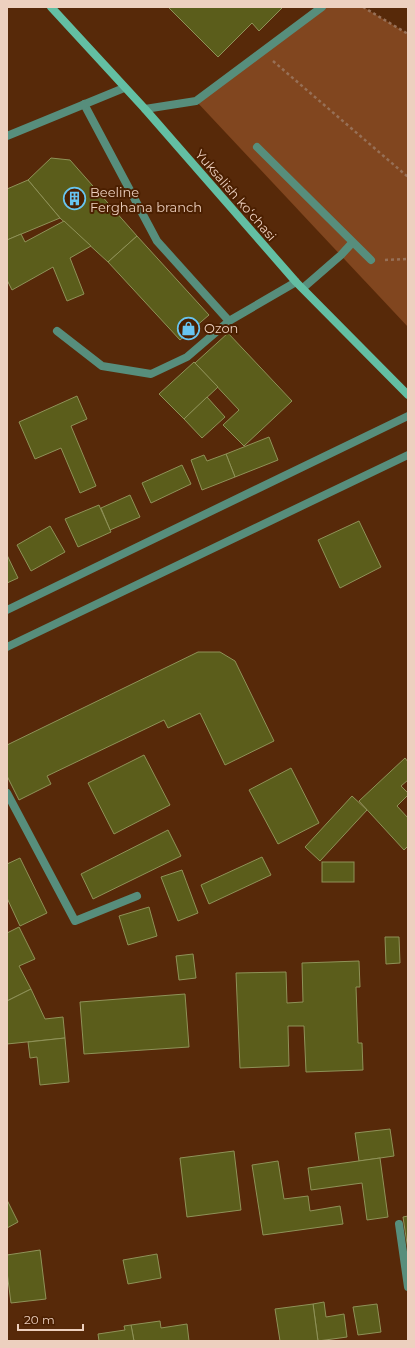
<svg xmlns="http://www.w3.org/2000/svg" width="415" height="1348" font-family="Montserrat,sans-serif">
<style>
.green{fill:#81461f}
.building{fill:#5b5d1b;stroke:#8f9258}
.lines{fill:none;stroke-linecap:round;stroke-linejoin:round}
.path{stroke:#977057;stroke-width:2.5;stroke-dasharray:3 3;stroke-linecap:butt}
.service{stroke:#578e7c;stroke-width:8}
.minor{stroke:#578e7c;stroke-width:8}
.secondary{stroke:#63bfa3;stroke-width:8}
.labels{text-anchor:middle;stroke-width:4;stroke-linejoin:round;paint-order:stroke}
.poi-label{font-size:13px;fill:#edd0bf;stroke:#4b1f00;text-anchor:start}
.street-label{font-size:13px;fill:#edd0bf;stroke:#4b1f00}
</style>
<rect width="100%" height="100%" fill="#572909"/>
<polygon class="green" points="322,7 363,7 408,34 408,327 196,101"/>
<g class="building">
<polygon points="168,7 283,7 259,31 252,23 218,57"/>
<polygon points="51,158 70,160 137,236 108,262 60,218 28,180"/>
<polygon points="28,180 60,218 7,240 7,189"/>
<polygon points="64,221 91,246 70,258 84,294 67,301 53,267 12,290 7,280 7,240 21,234 25,242"/>
<polygon points="137,236 209,315 180,340 108,262"/>
<polygon points="228,333 292,401 244,446 223,425 239,410 195,363"/>
<polygon points="194,362 218,387 184,419 159,394"/>
<polygon points="77,396 87,419 71,426 96,486 80,493 61,448 35,459 19,422"/>
<polygon points="207,397 225,417 202,438 184,419"/>
<polygon points="269,437 278,460 235,477 226,454"/>
<polygon points="226,454 235,477 202,490 191,460 204,455 207,461"/>
<polygon points="182,465 191,484 151,503 142,483"/>
<polygon points="130,495 140,517 110,530 101,508"/>
<polygon points="99,505 111,532 78,547 65,519"/>
<polygon points="359,521 381,567 340,588 318,540"/>
<polygon points="50,526 65,552 31,571 17,545"/>
<polygon points="7,555 18,578 7,583"/>
<polygon points="198,652 220,652 235,661 274,741 225,765 200,713 168,728 164,720 47,776 51,784 19,800 7,776 7,745"/>
<polygon points="144,755 170,805 114,834 88,783"/>
<polygon points="405,758 408,762 408,780 401,786 408,793 408,795 397,806 408,818 408,846 404,850 359,801"/>
<polygon points="291,768 319,823 278,844 249,790"/>
<polygon points="352,796 367,810 320,861 305,847"/>
<polygon points="168,830 181,856 93,899 81,874"/>
<polygon points="262,857 271,875 209,904 201,885"/>
<polygon points="20,858 47,913 20,926 7,898 7,864"/>
<rect x="322" y="862" width="32" height="20"/>
<polygon points="182,870 198,913 178,921 161,877"/>
<polygon points="149,907 157,936 128,945 119,916"/>
<polygon points="19,927 35,959 19,966 31,989 7,1001 7,933"/>
<polygon points="385,937 399,937 400,963 386,964"/>
<polygon points="193,954 196,978 179,980 176,956"/>
<polygon points="359,961 360,987 356,987 358,1043 362,1043 363,1070 306,1072 304,1026 288,1026 289,1066 240,1068 236,973 286,972 287,1003 303,1002 302,963"/>
<polygon points="31,989 45,1019 63,1017 65,1038 7,1044 7,1001"/>
<polygon points="185,994 189,1047 84,1054 80,1002"/>
<polygon points="65,1038 69,1082 40,1085 37,1057 30,1058 28,1042"/>
<polygon points="390,1129 394,1156 359,1161 355,1133"/>
<polygon points="234,1151 241,1210 187,1217 180,1158"/>
<polygon points="380,1158 388,1217 367,1220 362,1183 311,1190 308,1168"/>
<polygon points="278,1161 284,1199 308,1196 310,1211 340,1206 343,1224 263,1235 252,1165"/>
<polygon points="7,1200 18,1222 7,1228"/>
<polygon points="408,1216 408,1250 403,1217"/>
<polygon points="40,1250 46,1299 11,1303 7,1272 7,1255"/>
<polygon points="157,1254 161,1278 128,1284 123,1260"/>
<polygon points="324,1302 326,1317 344,1314 347,1337 318,1341 313,1304"/>
<polygon points="313,1304 318,1341 280,1341 275,1309"/>
<polygon points="377,1304 381,1332 358,1335 353,1307"/>
<polygon points="160,1321 161,1328 187,1324 189,1341 134,1341 131,1325"/>
<polygon points="131,1325 134,1341 99,1341 98,1334 125,1330 124,1326"/>
</g>
<g class="lines">
<g class="path">
<polyline points="363,7 408,34"/>
<polyline points="273,61 408,177"/>
<polyline points="385,260 408,259"/>
</g>
<g class="service">
<polyline points="84,104 157,241 229,321 296,282"/>
<polyline points="257,147 371,260"/>
<polyline points="303,288 341,255 352,243"/>
<polyline points="57,331 102,366 151,374 187,357 229,321"/>
<polyline points="7,610 408,416"/>
<polyline points="7,793 75,921 137,896"/>
<polyline points="399,1224 408,1287"/>
</g>
<g class="minor">
<polyline points="145,109 196,101 322,7"/>
<polyline points="7,136 124,88"/>
<polyline points="7,647 408,455"/>
</g>
<polyline class="secondary" points="51,7 145,109 296,282 408,395"/>
</g>
<defs>
<symbol id="building-ring" viewBox="-11 -11 22 22"><circle r="9.5" fill="#4b1f00" stroke="#68c4f0" stroke-width="1.5"/><path d="M-4-6H4V6H1V3H-1V6H-4ZM-2.5-4.3h1.7v1.8h-1.7ZM.8-4.3h1.7v1.8H.8ZM-2.5-1h1.7V.8h-1.7ZM.8-1h1.7V.8H.8Z" fill="#68c4f0"/></symbol>
<symbol id="shop-ring" viewBox="-11 -11 22 22"><circle r="9.5" fill="#4b1f00" stroke="#68c4f0" stroke-width="1.5"/><path d="M-5-2.5h2.3a2.7 3.5 0 0 1 5.4 0H5L5.5 6h-11ZM-1.5-2.5h3a1.5 2.3 0 0 0-3 0Z" fill="#68c4f0"/></symbol>
</defs>
<g fill-rule="evenodd">
<use href="#building-ring" x="62" y="186" width="25" height="25"/>
<use href="#shop-ring" x="176" y="316" width="25" height="25"/>
</g>
<g class="labels">
<g class="poi-label">
<text x="90" y="197">Beeline<tspan x="90" dy="15">Ferghana branch</tspan></text>
<text x="204" y="333">Ozon</text>
</g>
<g class="street-label">
<text transform="translate(236 195) rotate(49)" y="5">Yuksalish koʻchasi</text>
</g>
</g>
<rect width="415" height="1348" fill="none" stroke="#edd0bf" stroke-width="16"/>
<path d="M18 1324v6h65v-6" fill="none" stroke="#edd0bf" stroke-width="2"/>
<text x="24" y="1324" font-size="12" fill="#edd0bf" stroke="#4b1f00" stroke-width="3" paint-order="stroke">20 m</text>
</svg>
